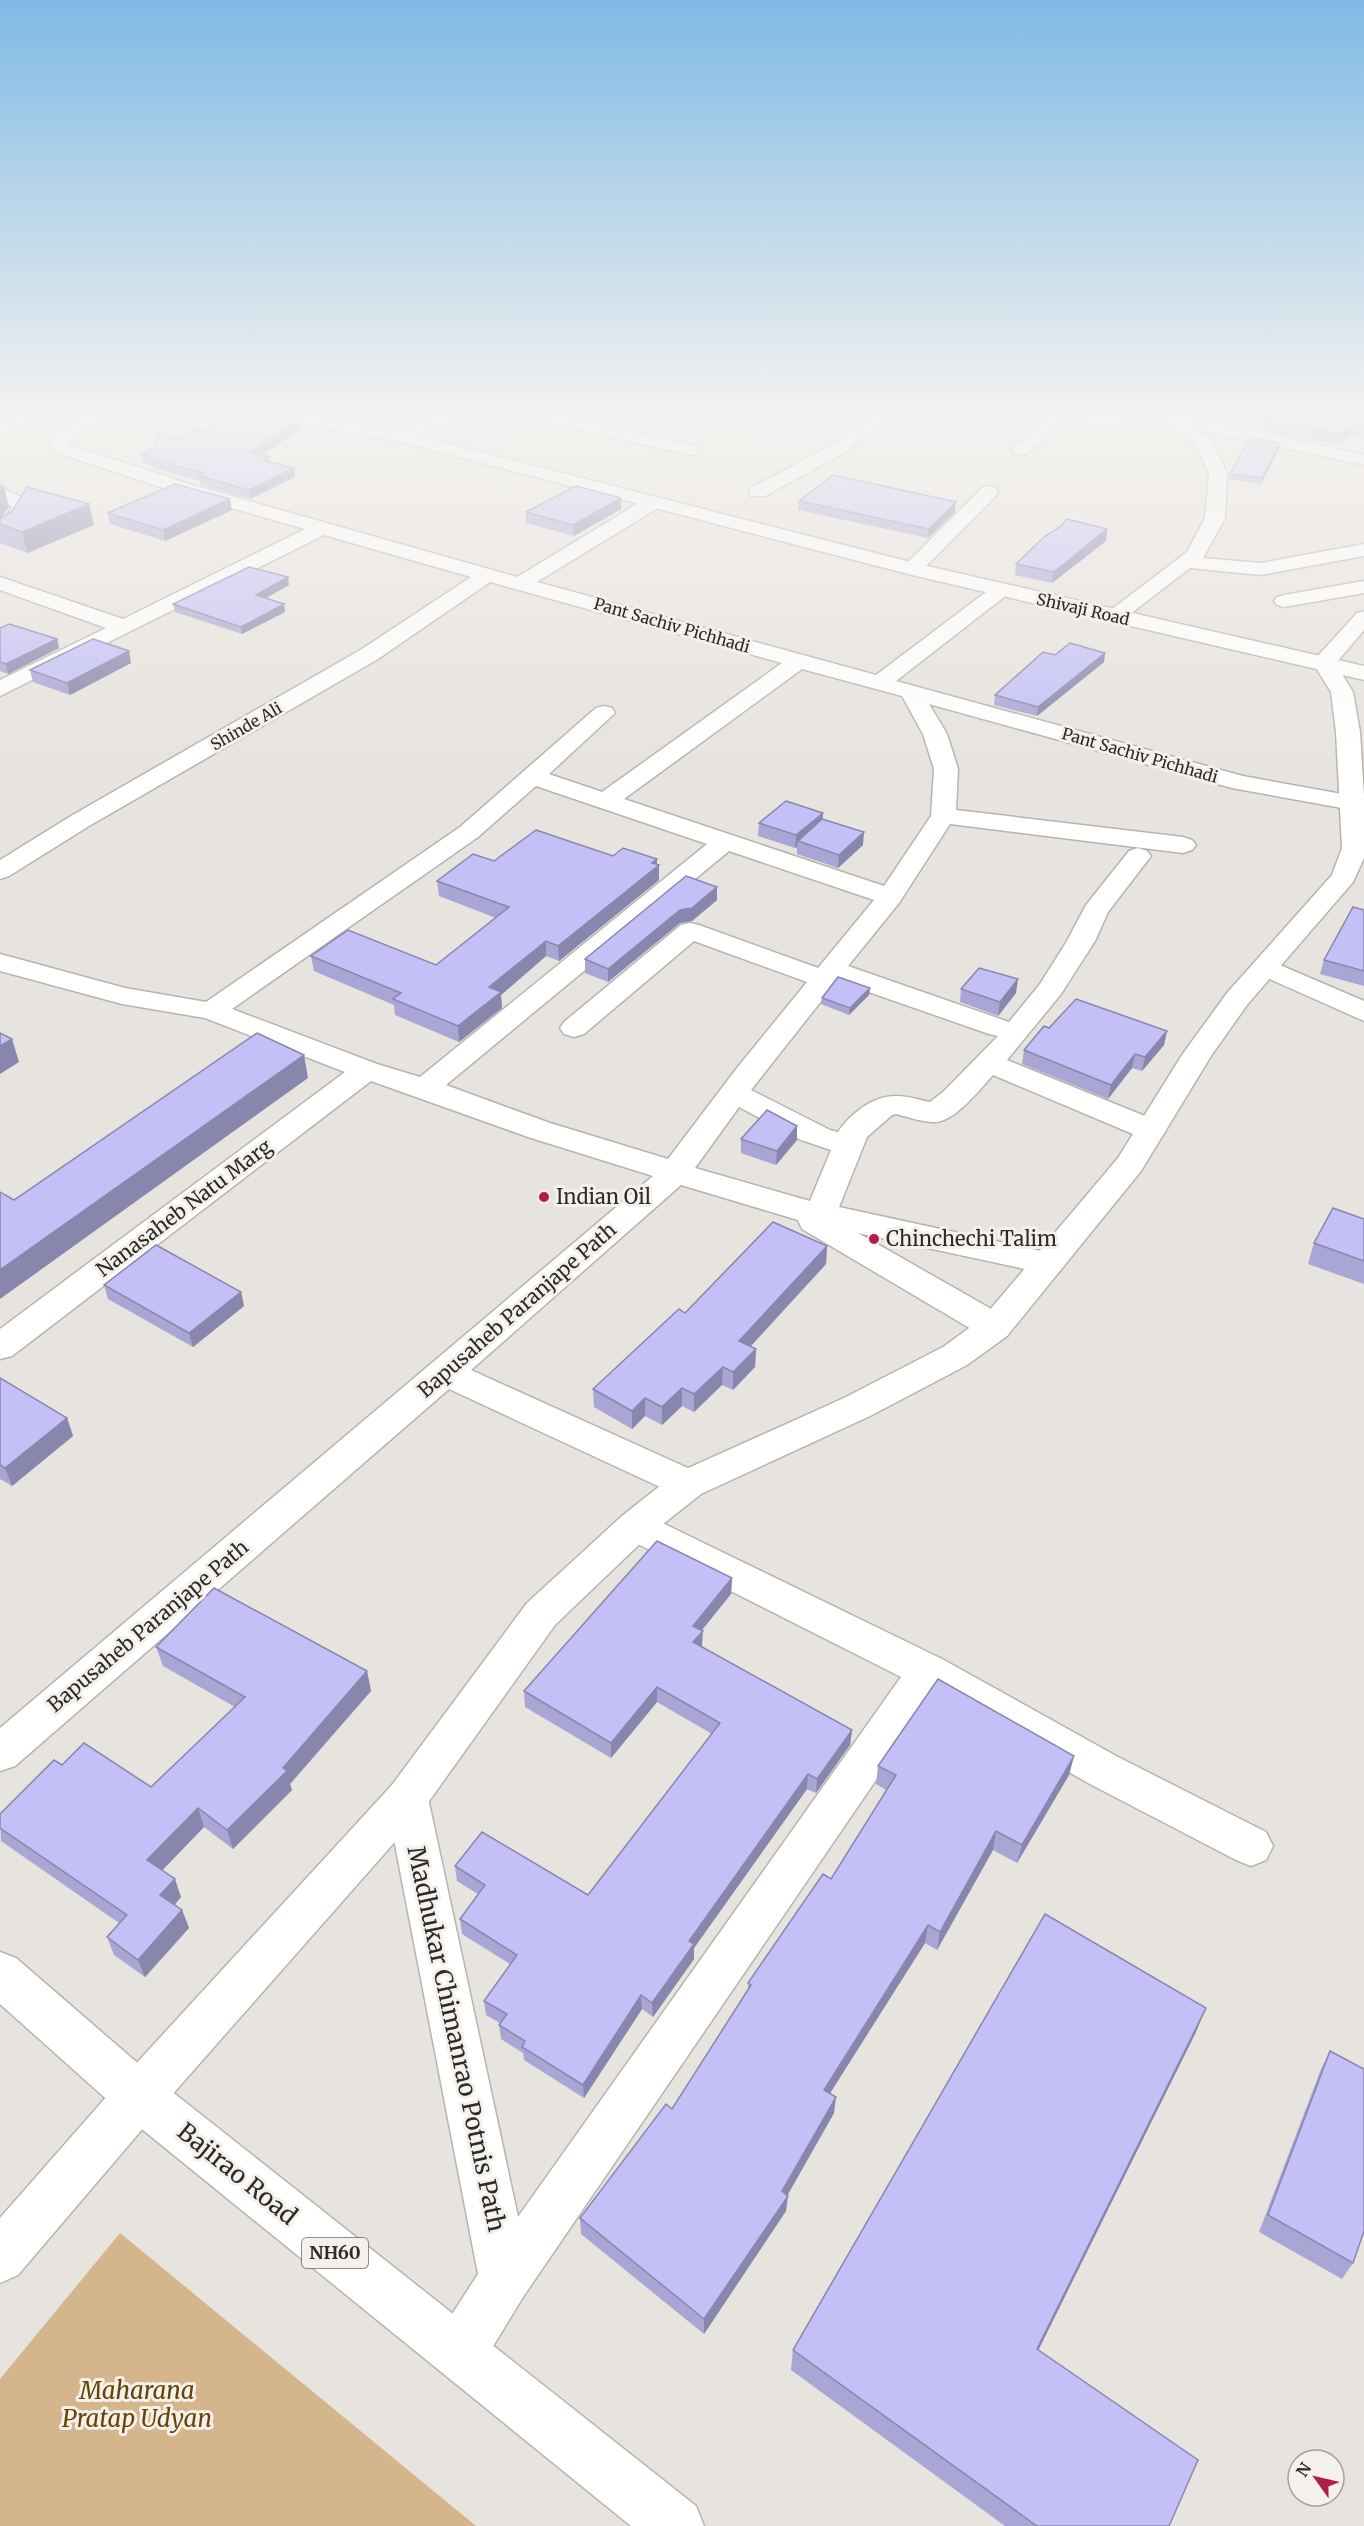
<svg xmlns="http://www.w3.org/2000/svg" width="1364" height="2526" font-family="Merriweather,serif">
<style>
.green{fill:#d4b58c}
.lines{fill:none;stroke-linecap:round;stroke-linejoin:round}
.minor-casing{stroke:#b7b4af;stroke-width:3}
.tertiary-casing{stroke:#b7b4af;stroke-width:3}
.trunk-casing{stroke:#b7b4af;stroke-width:3}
.minor{fill:#fff;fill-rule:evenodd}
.tertiary{fill:#fff;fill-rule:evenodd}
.trunk{fill:#fff;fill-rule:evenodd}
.wall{fill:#a9a5d4}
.shaded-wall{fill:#8986ad}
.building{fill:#c4c0f7;stroke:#8986ad;stroke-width:1.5}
.poi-dot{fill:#af1d4c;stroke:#f4f0eb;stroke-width:2}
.labels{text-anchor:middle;stroke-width:6;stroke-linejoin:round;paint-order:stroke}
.far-street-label{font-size:16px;fill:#2d2b29;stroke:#f4f0eb}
.shield{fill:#f4f0eb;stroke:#696663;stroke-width:1.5}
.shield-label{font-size:18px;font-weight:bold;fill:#2d2b29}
.poi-label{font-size:20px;fill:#2d2b29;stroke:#f4f0eb;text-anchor:start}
.street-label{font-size:20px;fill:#2d2b29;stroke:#f4f0eb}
.near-street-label{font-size:24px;fill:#2d2b29;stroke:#f4f0eb}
.near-park-label{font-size:24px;font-style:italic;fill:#674404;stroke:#f4f0eb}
</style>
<rect width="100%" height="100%" fill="#e7e3de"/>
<polygon class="green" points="120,2233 476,2526 0,2526 0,2379"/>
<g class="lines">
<defs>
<g id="minor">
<polygon points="29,409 50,409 0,438 0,426"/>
<path d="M96,409H117L71,439L67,443L70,445L196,486L517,577L647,498H661L663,502L661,506L537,582L876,675L994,586L1001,584L1008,586L1011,590L1008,594L896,681L1243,776L1364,798V812L1232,788L929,704L947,734L958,769L956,810L1183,837L1192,840L1196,845L1192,850L1183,853L950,824L899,903L848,966L1009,1022L1040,984L1067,941L1086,905L1129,851L1138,848L1147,851L1151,856L1108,912L1095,941L1061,994L1007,1060L1162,1123L1166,1130L1162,1137L1151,1140L1140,1137L993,1075C980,1089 954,1123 934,1122C922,1122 908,1117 896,1114L892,1115L867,1137L839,1207L1060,1255L1064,1263L1060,1271L1048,1274L858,1233L1007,1318L1012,1327L1007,1336L995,1339L983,1336L802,1229L798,1220L681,1185L471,1370L701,1474L707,1484L701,1494L688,1498L675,1494L449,1389L15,1766L0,1771V1728L653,1176L528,1137L371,1081L12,1356L0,1359V1329L345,1072L205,1018L122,1004L0,971V954L125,988L206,1002L460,827L596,708L604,706L612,708L615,713L549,774L602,792L782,663L490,582L378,659L89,826L9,876L0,879V860L71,816L362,649L471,577L324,535L0,696V680L106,628L0,590V577L123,619L305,529L182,494L58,453L48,443L59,431ZM802,669L902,696L923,734L934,769L931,816L884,886L624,799ZM536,786L707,844L420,1077L377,1064L232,1009L478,837ZM729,851L874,900L818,968L699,925L690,923L681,925L564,1022L560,1028L564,1034L574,1037L584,1034L694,941L807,982L737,1068L668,1159L550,1123L446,1085ZM837,981L989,1034L998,1036L943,1092L930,1102C919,1100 908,1096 897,1096C874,1095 851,1113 838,1132L830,1130L751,1090ZM739,1107L801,1140L831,1150L810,1201L695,1168Z"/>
<polygon points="454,409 478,409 476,413 405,440 393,440 390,436 393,432"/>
<polygon points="502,409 534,409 690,445 696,446 699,450 696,454 690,455 510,414"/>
<polygon points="881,409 900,409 842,454 765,496 751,496 749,492 751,488 830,446"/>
<polygon points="1064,409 1071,414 1068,418 1026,454 1014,454 1011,450 1014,446 1056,410"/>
<polygon points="1180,421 1207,436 1221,459 1227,475 1225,518 1203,558 1261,563 1364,544 1364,556 1261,575 1190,568 1121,621 1114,623 1107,621 1103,617 1107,613 1187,552 1205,518 1209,475 1203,459 1194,443 1171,426 1174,422"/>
<polygon points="989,486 996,488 998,492 996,496 919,573 905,573 902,569 905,565 982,488"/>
<path d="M0,488L29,500L31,504C26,518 15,535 0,539V522L9,513L12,506L0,501Z"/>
<polygon points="1364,581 1364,593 1284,607 1277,605 1274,601 1277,597 1284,595"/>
<polygon points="1364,611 1364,630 1332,668 1324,670 1316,668 1313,663 1316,658 1357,613"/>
<polygon points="1266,959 1364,1001 1364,1021 1256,973 1252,967 1256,961"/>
<polygon points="635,1511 648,1516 942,1659 1118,1757 1266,1832 1273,1846 1266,1860 1251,1866 1236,1860 1088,1783 934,1695 523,2297 478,2371 459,2379 440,2371 432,2352 440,2333 478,2274 386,1798 392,1785 407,1779 422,1785 428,1798 518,2217 901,1677 622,1536 616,1526 622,1516"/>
</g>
<g id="tertiary">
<path d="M1025,409H1068L1138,420L1169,421L1145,413L1143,409H1169L1202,420L1364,455V465L1188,427C1176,441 1057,418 1033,414Z"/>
<polygon points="1324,656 1332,658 1353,692 1360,732 1364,796 1364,858 1353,882 1247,1005 1211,1056 1141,1171 1007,1336 967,1365 870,1416 701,1494 648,1536 555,1625 422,1811 156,2113 18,2275 0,2283 0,2218 122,2079 392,1785 527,1603 622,1516 675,1474 844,1398 943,1347 983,1318 1118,1158 1182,1055 1227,993 1332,875 1342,848 1336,732 1331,692 1313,663 1316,658"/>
</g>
<g id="trunk">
<polygon points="235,409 278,409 399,431 914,563 1364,666 1364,680 912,575 398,441 243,414"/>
<polygon points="0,1952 16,1958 156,2079 696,2506 704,2526 631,2526 122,2113 0,2004"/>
</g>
</defs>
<use href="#minor" class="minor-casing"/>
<use href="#tertiary" class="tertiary-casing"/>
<use href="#trunk" class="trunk-casing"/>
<use href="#minor" class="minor"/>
<use href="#tertiary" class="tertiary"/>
<use href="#trunk" class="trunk"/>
</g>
<g class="wall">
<polygon points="1364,409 1364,438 1348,436 1339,445 1261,430 1263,419"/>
<polygon points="300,420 301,429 261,455 269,457 270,461 295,477 250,499 200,485 200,481 153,468 153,466 142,462 141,453 177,438 206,432"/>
<polygon points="1279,449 1261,484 1229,479 1230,474"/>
<polygon points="0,485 9,507 1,518 94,525 27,553 0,543"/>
<polygon points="799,501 955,512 928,538 798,510"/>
<polygon points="621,509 574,536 526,523 526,512"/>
<polygon points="232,510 165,541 110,524 108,513"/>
<polygon points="1107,529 1106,541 1052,583 1015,575 1016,564"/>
<polygon points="288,577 289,585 266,598 284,604 285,612 242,634 175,612 173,604"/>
<polygon points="0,628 57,639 59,648 8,674 0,671"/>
<polygon points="1105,653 1104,662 1037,716 994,705 995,695"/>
<polygon points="131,663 70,695 33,682 30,670"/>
<polygon points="823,813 822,819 863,845 838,868 797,854 797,847 795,848 758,836 759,823"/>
<polygon points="613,856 657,859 657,864 659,865 659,880 559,961 546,956 501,995 502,1008 459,1042 395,1015 394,1005 314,971 311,956 436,965 496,918 439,896 437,881 494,861"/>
<polygon points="717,887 717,900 692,921 680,923 608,982 585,973 585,959"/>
<polygon points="1364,910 1364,986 1320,974 1324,960"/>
<polygon points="870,988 869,995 849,1015 821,1004 822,998"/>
<polygon points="961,989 1016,993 998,1016 960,1002"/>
<polygon points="1049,1028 1167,1031 1164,1045 1142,1071 1132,1068 1108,1099 1022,1064 1024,1050"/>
<polygon points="741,1139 797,1140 776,1165 741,1153"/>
<polygon points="1364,1219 1364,1284 1308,1264 1314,1243"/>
<polygon points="827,1246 826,1264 750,1346 756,1349 755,1367 733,1390 722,1385 694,1412 682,1406 662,1425 645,1416 632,1429 594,1407 593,1389 685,1313"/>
<polygon points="104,1285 241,1292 244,1306 193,1347 108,1299"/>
<polygon points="0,1378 67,1418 73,1436 12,1486 0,1479"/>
<polygon points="732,1578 731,1594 702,1630 702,1647 852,1730 850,1745 816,1793 807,1789 694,1948 694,1959 653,2017 642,2009 584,2098 524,2060 523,2053 501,2039 499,2025 500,2023 486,2015 484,2001 510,1964 462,1934 460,1919 478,1894 457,1881 455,1866 588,1895 712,1734 657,1702 611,1758 525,1707 524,1691"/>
<polygon points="156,1647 367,1671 371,1691 290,1784 292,1790 233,1849 204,1827 162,1870 181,1897 174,1905 182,1910 189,1928 145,1977 114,1955 107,1937 119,1923 1,1841 0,1814 62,1765 151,1787 235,1707 163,1666"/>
<polygon points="1074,1756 1069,1775 1017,1863 993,1850 937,1950 925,1943 830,2093 834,2113 787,2195 786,2211 704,2334 581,2234 580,2218 672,2109 748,1989 748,1983 831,1879 886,1790 876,1784 878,1766"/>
<polygon points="1196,2032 1038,2350 1169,2526 1005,2526 791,2370 793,2350"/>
<polygon points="1330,2051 1353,2263 1342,2279 1259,2232 1321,2069"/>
</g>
<g class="shaded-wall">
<polygon points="300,420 301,429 251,462 250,452"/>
<polygon points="1350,425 1348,436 1339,445 1342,434"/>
<polygon points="1280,443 1279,449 1261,484 1262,478"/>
<polygon points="294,468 295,477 250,499 249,490"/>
<polygon points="4,487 9,507 0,519 0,492"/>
<polygon points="621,498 621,509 574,536 573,525"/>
<polygon points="230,499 232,510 165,541 163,530"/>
<polygon points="956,502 955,512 928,538 929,529"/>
<polygon points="89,504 94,525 27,553 22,532"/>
<polygon points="1107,529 1106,541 1052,583 1054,572"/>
<polygon points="288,577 289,585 257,603 256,595"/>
<polygon points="284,604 285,612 242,634 241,627"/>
<polygon points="57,639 59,648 8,674 6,664"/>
<polygon points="129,651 131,663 70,695 67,683"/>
<polygon points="1105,653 1104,662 1037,716 1038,707"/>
<polygon points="823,813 822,826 798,841 797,847 795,848 796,835"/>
<polygon points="864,832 863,845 838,868 839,855"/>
<polygon points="657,859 657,866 659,865 659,880 559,961 558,946"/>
<polygon points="717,887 717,900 692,921 680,923 608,982 608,969 680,910"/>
<polygon points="546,941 546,956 501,995 502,1008 459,1042 458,1026 489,987"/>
<polygon points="1018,979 1016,993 998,1016 1000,1002"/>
<polygon points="870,988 869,995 849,1015 850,1008"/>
<polygon points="1167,1031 1164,1045 1142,1071 1145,1057"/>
<polygon points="12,1039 19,1062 0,1074 0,1046"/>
<polygon points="1135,1054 1132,1068 1108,1099 1111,1085"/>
<polygon points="304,1055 308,1078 0,1299 0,1270"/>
<polygon points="797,1126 797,1140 776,1165 777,1151"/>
<polygon points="827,1246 826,1264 739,1359 739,1341"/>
<polygon points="241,1292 244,1306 193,1347 189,1333"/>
<polygon points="756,1349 755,1367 733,1390 733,1372"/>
<polygon points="723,1367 722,1385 694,1412 694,1394"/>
<polygon points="682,1388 682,1406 662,1425 662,1407"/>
<polygon points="645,1398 645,1416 632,1429 632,1411"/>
<polygon points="67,1418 73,1436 12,1486 5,1468"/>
<polygon points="732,1578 731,1594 693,1641 693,1626"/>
<polygon points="703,1631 702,1646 693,1657 693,1642"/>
<polygon points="367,1671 371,1691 290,1784 292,1790 233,1849 227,1830"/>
<polygon points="657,1687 657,1702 611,1758 611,1743"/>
<polygon points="852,1730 850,1745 816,1793 817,1779"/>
<polygon points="1074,1756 1069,1775 1017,1863 1022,1845"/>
<polygon points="808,1774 807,1789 694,1948 694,1959 653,2017 652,2003 689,1941"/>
<polygon points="198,1808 204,1827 154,1879 147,1860"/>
<polygon points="996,1831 993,1850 937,1950 940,1932"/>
<polygon points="175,1879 181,1897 167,1914 160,1895"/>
<polygon points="182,1910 189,1928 145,1977 138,1960"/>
<polygon points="928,1925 925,1943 822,2106 824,2090"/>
<polygon points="641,1995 642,2009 584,2098 583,2085"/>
<polygon points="1206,2008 1196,2032 1029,2369 1037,2349"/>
<polygon points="836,2097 834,2113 782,2205 788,2196 786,2211 704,2334 704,2319 782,2191"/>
</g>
<g class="building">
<polygon points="1274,409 1364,409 1364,427 1350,425 1342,434 1263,419"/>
<polygon points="243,410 300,420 250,452 269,457 263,460 294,468 249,490 199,476 204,473 151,459 152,457 141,453 154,447 158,433 177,438 197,429 206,432"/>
<polygon points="1250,437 1280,443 1262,478 1230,474"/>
<polygon points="833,475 956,502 929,529 799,501"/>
<polygon points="175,484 230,499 163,530 108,513"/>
<polygon points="0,485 4,487 0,492"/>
<polygon points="576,486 621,498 573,525 526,512"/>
<polygon points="27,487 89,504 22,532 0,524 0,519 12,511"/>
<polygon points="1067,519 1107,529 1054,572 1016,564 1044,537 1061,526"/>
<polygon points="249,567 288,577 256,595 284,604 241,627 173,604"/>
<polygon points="9,624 57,639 6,664 0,662 0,628"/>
<polygon points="93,639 129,651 67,683 30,670"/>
<polygon points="1070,643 1105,653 1038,707 995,695 1043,652 1055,655"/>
<polygon points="786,801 823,813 796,835 759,823"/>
<polygon points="822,819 864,832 839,855 798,841"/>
<polygon points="536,830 613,856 623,848 657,859 652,863 659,865 558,946 546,941 489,987 501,992 458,1026 393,999 401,993 311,956 348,930 436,965 509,907 437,881 473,854 494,861"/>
<polygon points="686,876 717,887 692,908 680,910 608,969 585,959"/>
<polygon points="1353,907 1364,910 1364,971 1324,960"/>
<polygon points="979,968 1018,979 1000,1002 961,989"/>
<polygon points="838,977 870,988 850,1008 822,998"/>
<polygon points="1076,999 1167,1031 1145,1057 1135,1054 1111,1085 1024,1050 1044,1026 1049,1028"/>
<polygon points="0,1033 12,1039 0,1046"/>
<polygon points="257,1033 304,1055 0,1270 0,1192 14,1200"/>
<polygon points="767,1110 797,1126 777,1151 741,1139"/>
<polygon points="1333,1208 1364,1219 1364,1261 1314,1243"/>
<polygon points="773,1222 827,1246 739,1341 756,1349 733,1372 723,1367 694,1394 682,1388 662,1407 645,1398 632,1411 593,1389 679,1309 685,1313"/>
<polygon points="156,1245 241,1292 189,1333 104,1285"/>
<polygon points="0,1378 67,1418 5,1468 0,1465"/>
<polygon points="657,1541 732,1578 693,1626 703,1631 693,1642 852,1730 817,1779 808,1774 689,1941 694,1944 652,2003 641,1995 583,2085 522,2047 525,2041 499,2025 507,2014 484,2001 517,1955 460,1919 485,1885 455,1866 482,1832 588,1895 720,1723 657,1687 611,1743 524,1691"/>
<polygon points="214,1588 367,1671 283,1768 287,1771 227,1830 198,1808 147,1860 175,1879 160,1895 182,1910 138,1960 107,1937 127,1915 0,1828 0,1814 54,1760 62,1765 84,1743 151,1787 245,1697 156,1647"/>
<polygon points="938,1679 1074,1756 1022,1845 996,1831 940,1932 928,1925 824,2090 836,2097 782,2191 788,2196 704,2319 580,2218 666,2104 672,2109 751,1985 748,1983 823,1874 831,1879 896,1775 878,1766"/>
<polygon points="1045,1914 1206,2008 1037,2349 1198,2460 1169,2526 1037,2526 793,2350"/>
<polygon points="1330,2051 1364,2069 1364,2231 1353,2263 1268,2215"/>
</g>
<linearGradient id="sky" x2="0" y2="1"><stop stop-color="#7fbae4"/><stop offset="0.54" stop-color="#f4f2f0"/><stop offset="1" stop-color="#f4f2f0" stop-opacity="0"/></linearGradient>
<rect width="1364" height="763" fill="url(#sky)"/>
<g class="poi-dot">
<circle cx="544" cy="1197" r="6"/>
<circle cx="874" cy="1239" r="6"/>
</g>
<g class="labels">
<g class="far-street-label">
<text transform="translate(1083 609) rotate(13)" y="6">Shivaji Road</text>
<text transform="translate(672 625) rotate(16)" y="6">Pant Sachiv Pichhadi</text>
<text transform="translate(246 726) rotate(-30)" y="6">Shinde Ali</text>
<text transform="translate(1140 755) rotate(16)" y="6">Pant Sachiv Pichhadi</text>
</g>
<rect class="shield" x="302" y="2238" width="66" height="30" rx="4.5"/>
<g class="shield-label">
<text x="335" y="2259">NH60</text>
</g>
<g class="poi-label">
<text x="556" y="1204">Indian Oil</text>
<text x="886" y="1246">Chinchechi Talim</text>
</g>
<g class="street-label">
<text transform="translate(184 1208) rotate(-37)" y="7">Nanasaheb Natu Marg</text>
<text transform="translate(517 1310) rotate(-41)" y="7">Bapusaheb Paranjape Path</text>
<text transform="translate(148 1626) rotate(-40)" y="7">Bapusaheb Paranjape Path</text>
</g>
<g class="near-street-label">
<text transform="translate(456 2039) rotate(78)" y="8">Madhukar Chimanrao Potnis Path</text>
<text transform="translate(237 2174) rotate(39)" y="8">Bajirao Road</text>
</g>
<g class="near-park-label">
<text x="137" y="2399">Maharana<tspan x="137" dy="28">Pratap Udyan</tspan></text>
</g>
</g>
<g transform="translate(1316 2478) rotate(304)"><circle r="28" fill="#f4f0eb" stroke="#a4a19d" stroke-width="1.5"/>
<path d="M0-4.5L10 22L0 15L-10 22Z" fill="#af1d4c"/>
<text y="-9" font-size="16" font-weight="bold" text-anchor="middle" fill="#2d2b29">N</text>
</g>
</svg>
